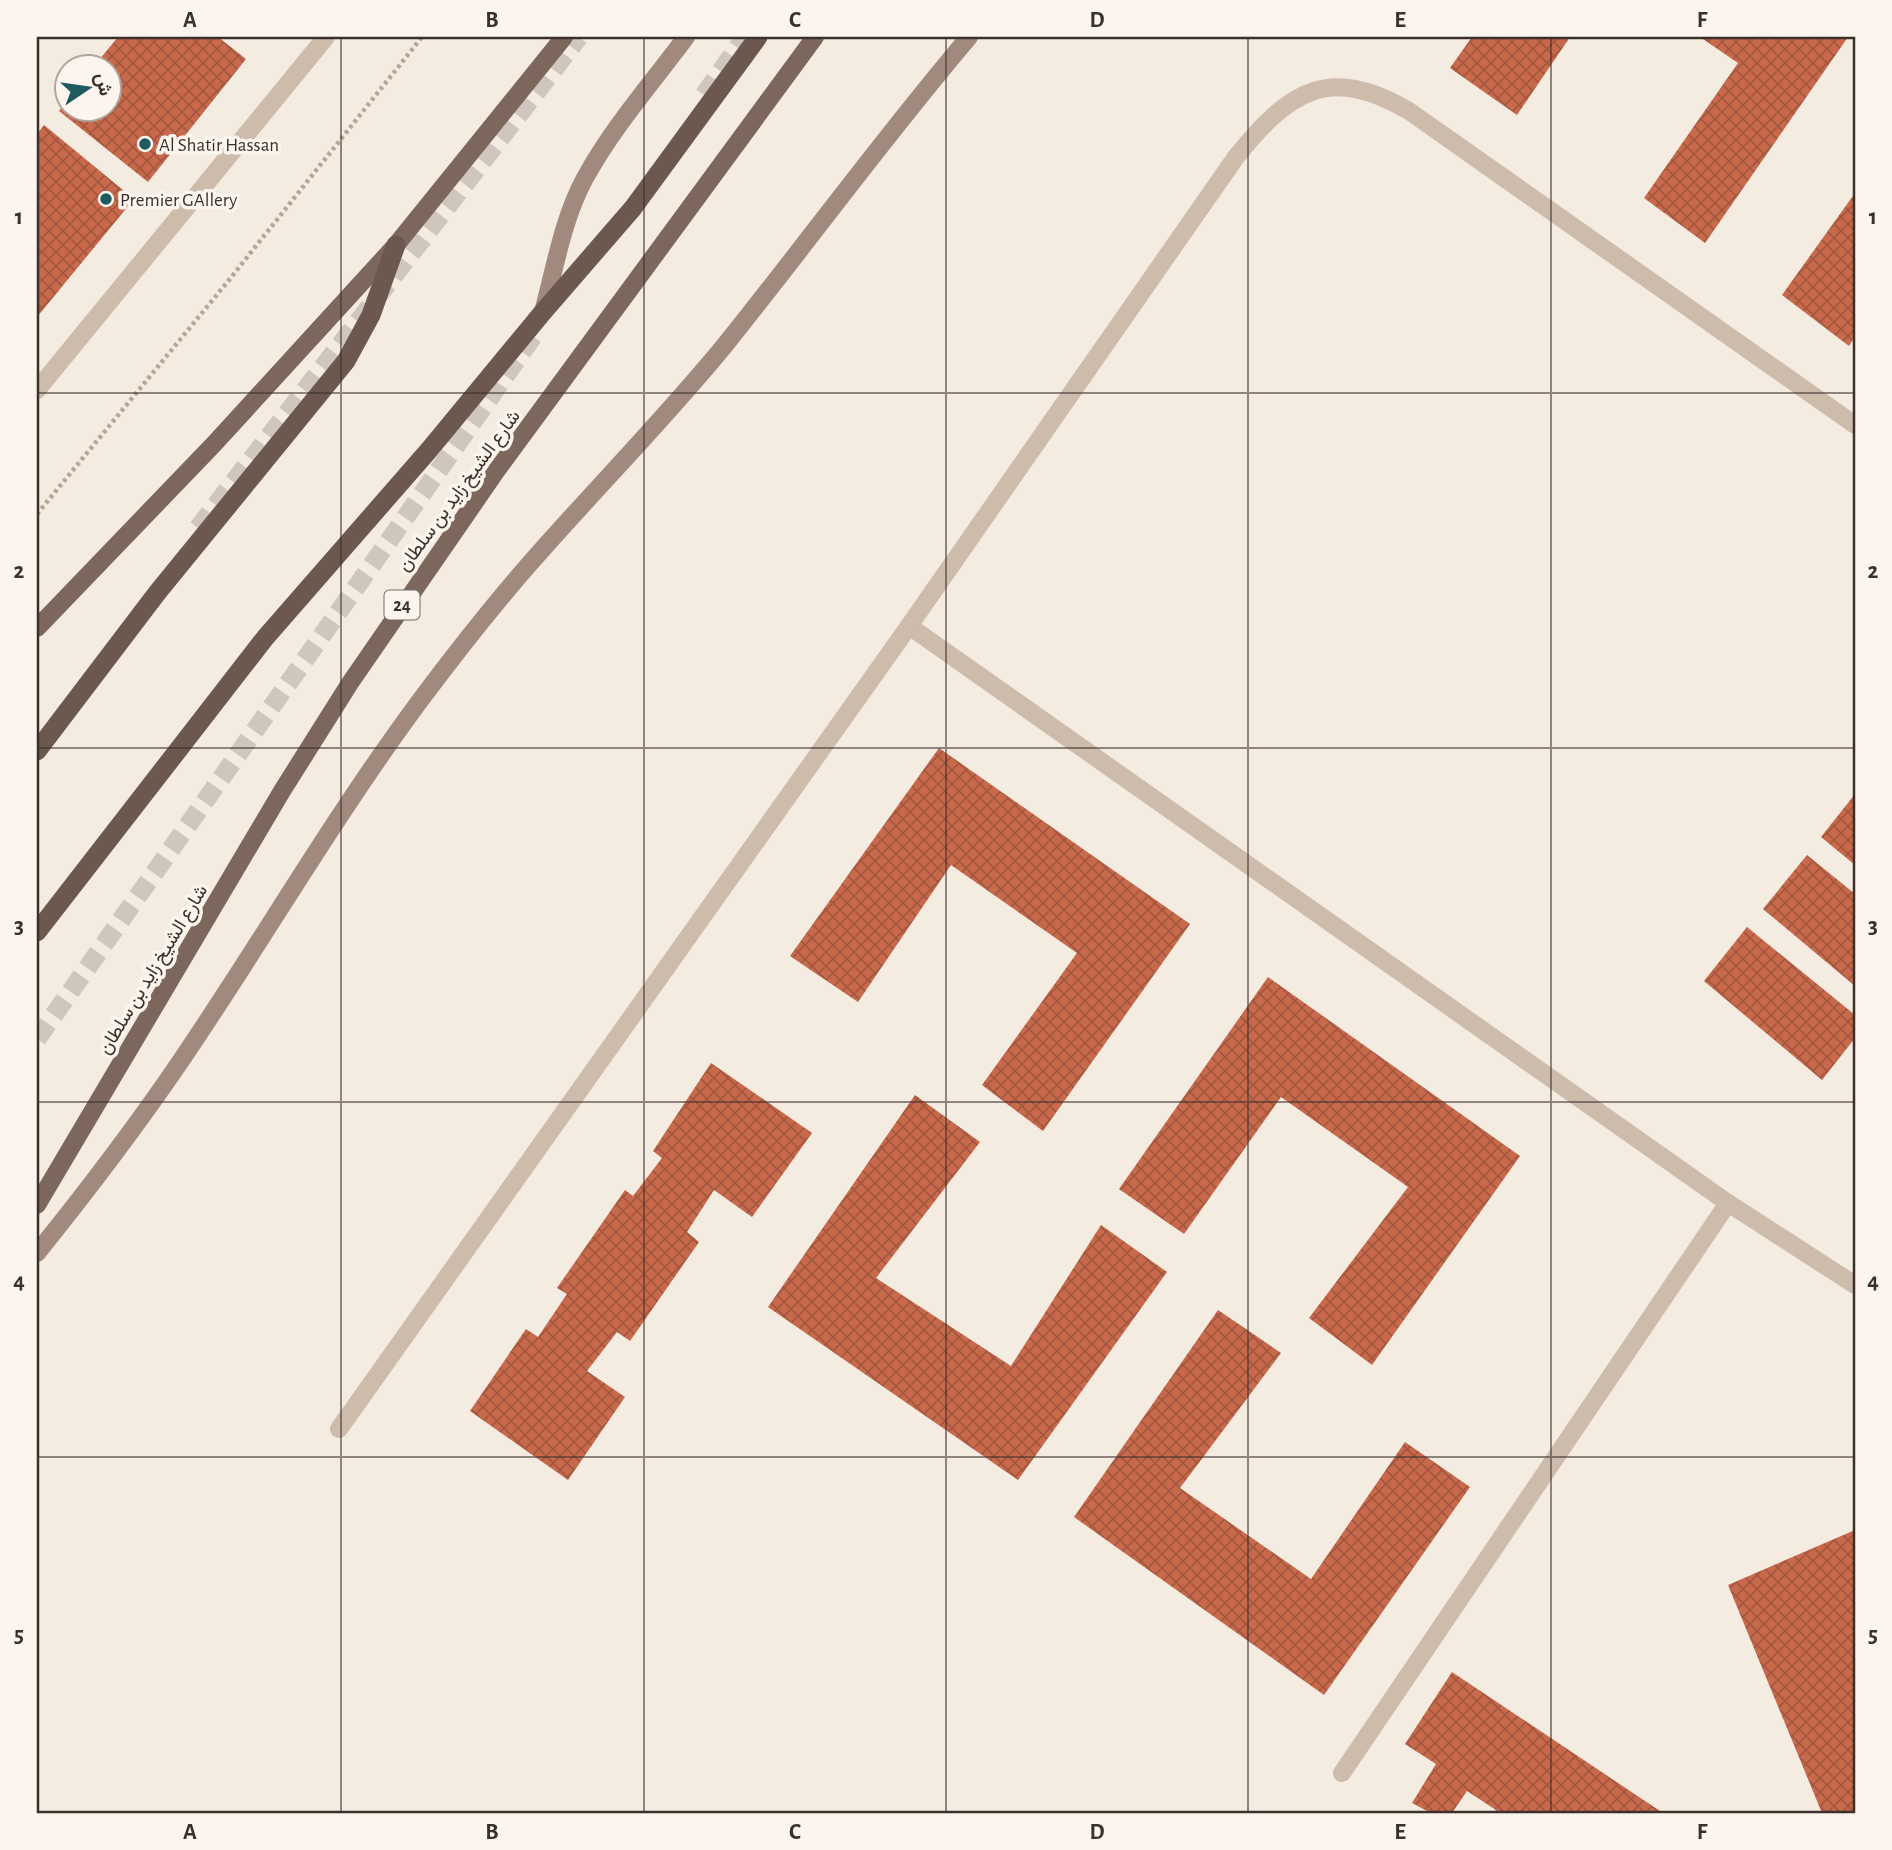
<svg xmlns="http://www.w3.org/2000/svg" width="1892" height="1850" font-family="'Alegreya Sans',Vazirmatn,sans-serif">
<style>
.building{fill:url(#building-cross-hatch)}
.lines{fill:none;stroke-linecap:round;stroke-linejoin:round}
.trunk-tunnel{stroke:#cfc6bd;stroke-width:19;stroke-dasharray:19 10;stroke-linecap:butt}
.path{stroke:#b9a596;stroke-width:4.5;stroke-dasharray:3.5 3.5;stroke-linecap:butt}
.service{stroke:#cdbbac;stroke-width:18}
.secondary{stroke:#a18a7d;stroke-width:18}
.primary{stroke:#7d675c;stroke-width:18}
.trunk{stroke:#6c584f;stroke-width:19}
.grid{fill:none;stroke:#3b302b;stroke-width:2;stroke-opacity:0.55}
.poi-dot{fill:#1f5a5e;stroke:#fbf5ee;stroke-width:2.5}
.labels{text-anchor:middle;stroke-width:7;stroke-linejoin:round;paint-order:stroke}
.shield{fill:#fbf5ee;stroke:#756b66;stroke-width:2}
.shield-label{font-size:18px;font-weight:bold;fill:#3b302b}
.poi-label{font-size:19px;fill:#3b302b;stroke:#fbf5ee;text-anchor:start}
.street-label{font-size:19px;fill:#3b302b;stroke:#fbf5ee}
.neatline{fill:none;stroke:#3b302b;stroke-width:2.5}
.grid-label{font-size:23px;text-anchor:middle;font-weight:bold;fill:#3b302b}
</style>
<defs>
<pattern id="building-cross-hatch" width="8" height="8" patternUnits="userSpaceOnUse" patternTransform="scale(1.75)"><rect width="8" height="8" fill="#c8694b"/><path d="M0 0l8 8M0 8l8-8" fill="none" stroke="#a4573f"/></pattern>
</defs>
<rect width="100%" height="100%" fill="#f4ebe1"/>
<g class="building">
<polygon points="118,37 218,37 246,59 148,182 59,111 66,101 66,108 108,108 108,66 94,66"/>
<polygon points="1472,37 1570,37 1517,115 1450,68"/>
<polygon points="1700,37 1848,37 1705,243 1644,198 1738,63"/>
<polygon points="44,125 134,199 37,317 37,134"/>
<polygon points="1855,193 1855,336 1849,346 1782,295"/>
<polygon points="939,748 1190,924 1043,1131 982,1085 1077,953 951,865 858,1002 790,956"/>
<polygon points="1855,794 1855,865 1821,837"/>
<polygon points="1807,855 1855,894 1855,986 1763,909"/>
<polygon points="1747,927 1855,1015 1855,1038 1822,1080 1704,981"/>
<polygon points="1268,977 1520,1156 1372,1365 1309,1318 1408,1187 1281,1097 1184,1234 1119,1189"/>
<polygon points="711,1063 812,1133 752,1217 714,1190 687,1232 699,1242 630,1341 617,1332 587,1371 625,1397 568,1480 470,1411 526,1329 538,1337 567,1294 557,1288 625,1190 633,1196 662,1158 653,1151"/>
<polygon points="915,1095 980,1142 876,1278 1011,1366 1101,1225 1167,1272 1018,1480 768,1307"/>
<polygon points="1218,1310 1281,1353 1180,1488 1311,1579 1405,1442 1470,1487 1324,1695 1074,1517"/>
<polygon points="1855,1530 1855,1813 1822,1813 1728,1585"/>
<polygon points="1452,1672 1663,1813 1494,1813 1496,1810 1467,1791 1452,1813 1431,1813 1412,1803 1436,1764 1405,1744"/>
</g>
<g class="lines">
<g class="trunk-tunnel">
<polyline points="704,95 745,37"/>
<polyline points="198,528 579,37"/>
<polyline points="37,1039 537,331"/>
</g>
<polyline class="path" points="37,514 229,280 422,37"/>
<g class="service">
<polyline points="37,390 326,37"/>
<polyline points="909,626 1728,1203 1855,1285"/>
<path d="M339,1429L909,626L1236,157C1289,91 1329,64 1409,111L1855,425"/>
<polyline points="1342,1773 1728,1203"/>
</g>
<g class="secondary">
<path d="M543,312C555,268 563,218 585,178C613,127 652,83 686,37"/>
<path d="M37,1253C87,1191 135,1128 180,1062C261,943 333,818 419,702C457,651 497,600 540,552C601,483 666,417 725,345C807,243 884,137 969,37"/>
</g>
<g class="primary">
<polyline points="37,628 214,444 396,245 564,37"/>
<polyline points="37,1205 282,791 350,683 497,470 815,37"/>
</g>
<g class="trunk">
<polyline points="37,751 157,593 346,361 371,315 396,245"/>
<polyline points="37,932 265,638 429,450 543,312 633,208 758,37"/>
</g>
</g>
<path class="grid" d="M341,37V1813M644,37V1813M946,37V1813M1248,37V1813M1551,37V1813M37,393H1855M37,748H1855M37,1102H1855M37,1457H1855"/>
<g class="poi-dot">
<circle cx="145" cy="144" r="7"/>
<circle cx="106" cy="199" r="7"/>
</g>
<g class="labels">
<rect class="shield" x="384.5" y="590.5" width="35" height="29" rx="5"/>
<g class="shield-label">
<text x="402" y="611">24</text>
</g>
<g class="poi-label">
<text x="159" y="151">Al Shatir Hassan</text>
<text x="120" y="206">Premier GAllery</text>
</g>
<g class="street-label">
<text transform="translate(458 490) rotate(-54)" y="7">شارع الشيخ زايد بن سلطان</text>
<text transform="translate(152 969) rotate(-59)" y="7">شارع الشيخ زايد بن سلطان</text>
</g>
</g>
<rect width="1892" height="1850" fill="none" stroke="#fbf5ee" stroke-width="77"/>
<g transform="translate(88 88) rotate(77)"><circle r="33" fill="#fbf5ee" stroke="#aea6a0" stroke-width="2"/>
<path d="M0-5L12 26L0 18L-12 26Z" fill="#1f5a5e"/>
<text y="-10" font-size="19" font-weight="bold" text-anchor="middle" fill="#3b302b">ش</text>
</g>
<rect x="38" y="38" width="1816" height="1774" class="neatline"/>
<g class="grid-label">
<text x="190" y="27">A</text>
<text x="492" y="27">B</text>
<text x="795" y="27">C</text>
<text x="1097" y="27">D</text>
<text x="1400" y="27">E</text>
<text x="1702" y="27">F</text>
<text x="19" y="224">1</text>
<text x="1873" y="224">1</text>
<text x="19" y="578">2</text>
<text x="1873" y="578">2</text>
<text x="19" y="933">3</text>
<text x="1873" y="933">3</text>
<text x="19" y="1288">4</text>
<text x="1873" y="1288">4</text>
<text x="19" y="1642">5</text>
<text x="1873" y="1642">5</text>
<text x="190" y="1839">A</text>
<text x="492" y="1839">B</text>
<text x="795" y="1839">C</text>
<text x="1097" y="1839">D</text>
<text x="1400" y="1839">E</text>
<text x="1702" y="1839">F</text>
</g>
</svg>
